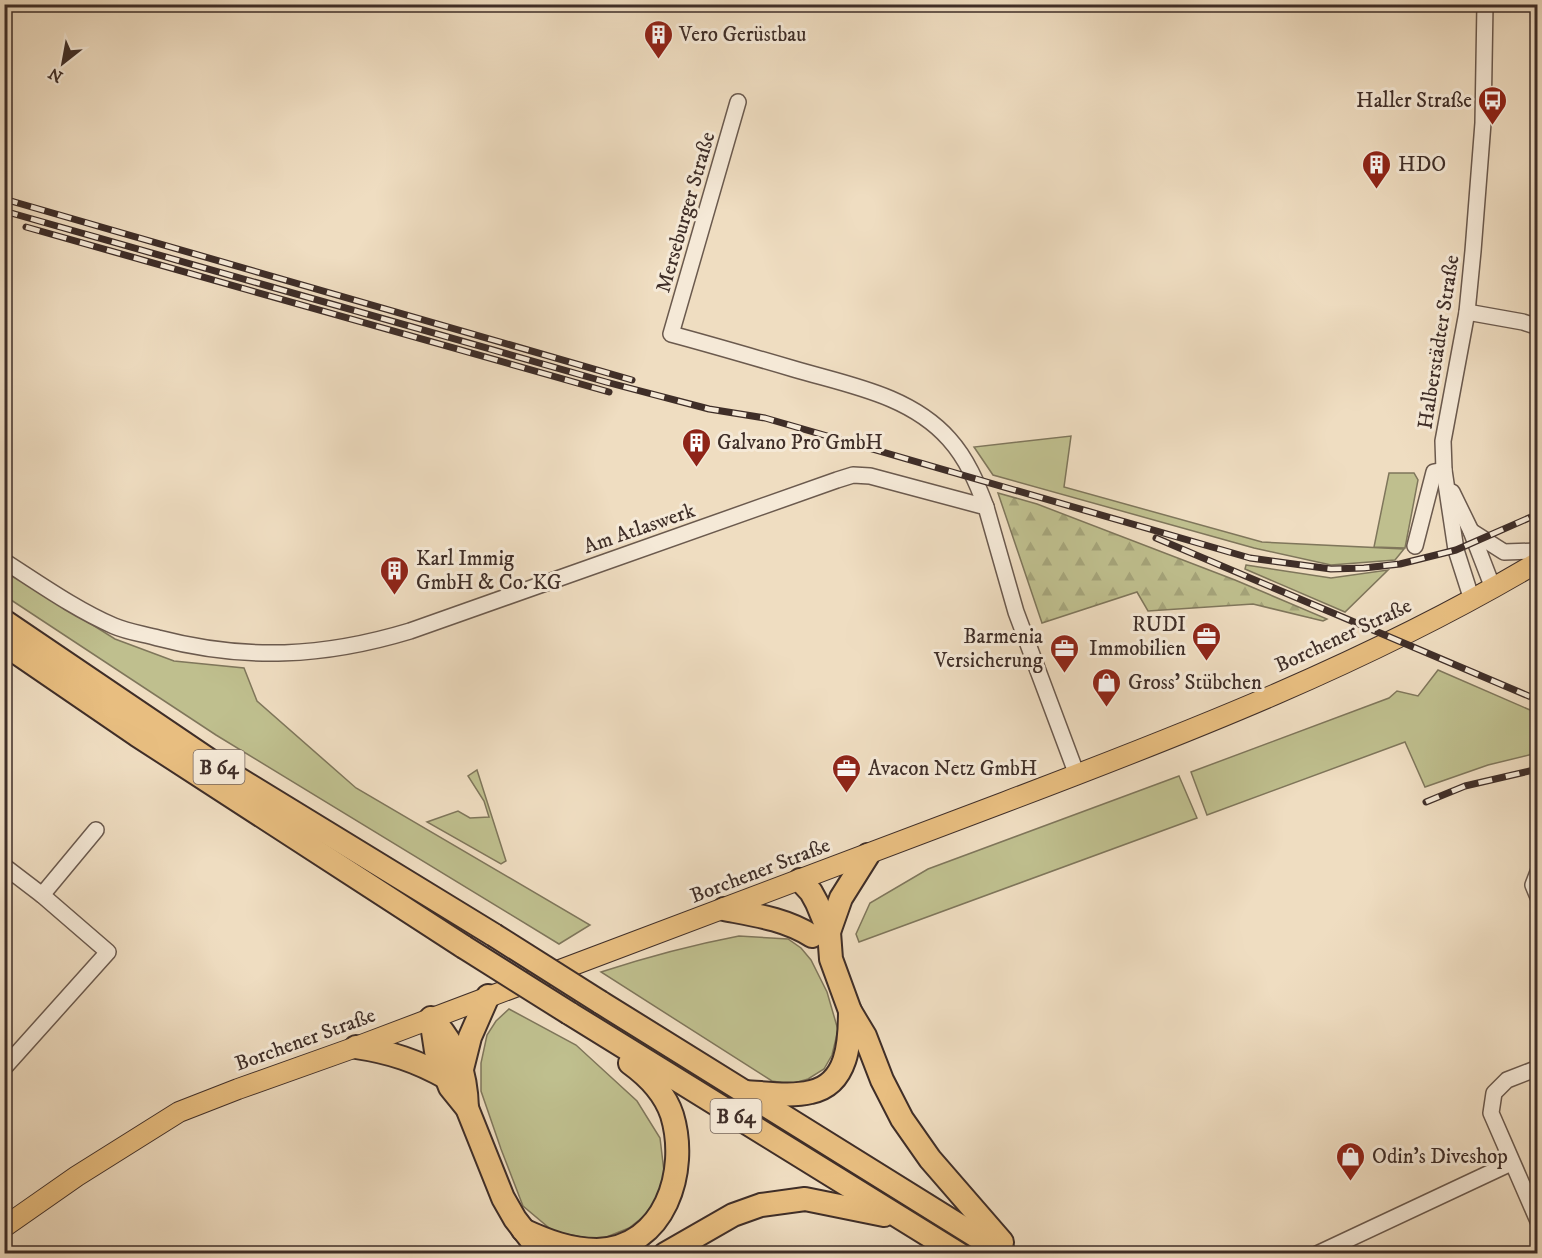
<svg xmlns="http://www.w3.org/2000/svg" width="1542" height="1258" font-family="'IM FELL DW Pica',serif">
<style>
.green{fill:#bfbf8e;stroke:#7f765b;stroke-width:1.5}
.forest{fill:url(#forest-firs);stroke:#7f765b;stroke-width:1.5}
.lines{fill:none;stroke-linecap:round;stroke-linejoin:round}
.minor-casing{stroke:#6b5a4e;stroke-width:18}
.major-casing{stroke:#3f2e28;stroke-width:22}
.highway-casing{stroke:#3f2e28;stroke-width:26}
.minor{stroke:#f5e9d7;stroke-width:15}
.major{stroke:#e8be80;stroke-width:20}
.highway{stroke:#e8be80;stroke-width:22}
.rail-casing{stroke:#3f2e28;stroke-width:7}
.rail{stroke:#f5e9d7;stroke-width:4.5;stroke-dasharray:14;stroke-linecap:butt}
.highway-bridge-casing{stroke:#3f2e28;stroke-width:26;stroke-linecap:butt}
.highway-bridge{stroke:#e8be80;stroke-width:22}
.labels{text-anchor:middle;stroke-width:6;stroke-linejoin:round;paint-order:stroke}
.shield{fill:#f5e9d7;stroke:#76665c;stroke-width:1.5}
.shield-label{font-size:20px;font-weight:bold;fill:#3f2e28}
.poi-label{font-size:21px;fill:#3f2e28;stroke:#f5e9d7;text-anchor:start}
.street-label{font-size:21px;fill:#3f2e28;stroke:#f5e9d7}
</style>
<defs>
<pattern id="forest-firs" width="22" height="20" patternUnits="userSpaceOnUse" patternTransform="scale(1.5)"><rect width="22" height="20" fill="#bfbf8e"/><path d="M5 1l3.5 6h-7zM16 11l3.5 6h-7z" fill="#a5a47a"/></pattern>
</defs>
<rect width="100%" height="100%" fill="#efddc1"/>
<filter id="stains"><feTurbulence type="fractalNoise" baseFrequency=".00333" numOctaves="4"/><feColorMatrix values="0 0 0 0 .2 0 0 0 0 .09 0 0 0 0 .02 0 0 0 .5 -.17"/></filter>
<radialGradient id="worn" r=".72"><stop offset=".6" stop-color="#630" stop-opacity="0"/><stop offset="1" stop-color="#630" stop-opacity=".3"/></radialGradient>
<g class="green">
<polygon points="1071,436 1064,487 1262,542 1404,549 1395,560 1331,565 1254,548 993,475 974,447"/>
<polygon points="1389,473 1414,473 1418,480 1405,548 1374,547"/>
<polygon points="1246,565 1331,578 1388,570 1345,612 1245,569"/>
<polygon points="5,570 115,639 174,661 244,668 257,701 356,788 590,925 559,944 216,735 5,596"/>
<polygon points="1438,670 1537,713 1537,753 1488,765 1425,787 1405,742 1207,815 1191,772 1389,698 1397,691 1418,696"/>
<polygon points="477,770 506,861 501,864 427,822 458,811 470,818 489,817 484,801 468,776"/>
<polygon points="1179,776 1197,818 859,942 856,934 870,903 928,869"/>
<path d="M739,936L788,939L801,948L811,960L827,992L838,1030L832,1055L824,1069L808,1079L791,1084L772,1081L601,972C647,957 692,945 739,936Z"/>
<polygon points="509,1009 576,1045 637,1101 660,1138 665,1180 653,1209 629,1228 599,1240 554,1232 523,1206 501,1149 481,1091 481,1063 487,1035 496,1021"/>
</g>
<polygon class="forest" points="998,493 1037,504 1235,580 1327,619 1323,621 1253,604 1148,611 1137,592 1042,623"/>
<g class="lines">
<defs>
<g id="minor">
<path d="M738,102L671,334C712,345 753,357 794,369C848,385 910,395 949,439C967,459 977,483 986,507"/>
<polyline points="1467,312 1523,322 1538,327"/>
<polyline points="1452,492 1471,531 1493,588"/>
<polyline points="1471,531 1504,552 1538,551"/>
<polyline points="1415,546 1434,472 1444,470"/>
<path d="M4,561C40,584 75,609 114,626C128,632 144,634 158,638C246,661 324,657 410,631L837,480L853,475L870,476L986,507L1016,612L1077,775"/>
<polyline points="1472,600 1456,550 1444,470 1443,441 1467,312 1473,251 1483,123 1485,4"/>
<polyline points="4,866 42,895 108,952 4,1068"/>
<polyline points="1538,872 1533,885 1538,897"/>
<polyline points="42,895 96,830"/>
<polyline points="1538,1068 1507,1080 1494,1093 1491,1113 1538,1221"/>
<polyline points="1317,1254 1511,1163"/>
</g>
<path id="major" d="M4,1227L77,1176L179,1112L238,1089L356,1047C572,964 789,884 1005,802C1187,733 1370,662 1538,562"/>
<g id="highway">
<polyline points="4,621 221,768 494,935"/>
<polyline points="4,644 137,735 464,947"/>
<polyline points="800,880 811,892 817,903 829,932 831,959 850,1011 865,1036 882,1080 902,1119 930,1159 1002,1242"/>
<path d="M724,909C755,915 785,919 812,936"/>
<polyline points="829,932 841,898 868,855"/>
<polyline points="600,1002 1005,1254"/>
<polyline points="569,1013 959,1254"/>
<polyline points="431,1018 436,1051 450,1087 467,1108 503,1198 515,1219 532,1241"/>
<path d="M432,1019C457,1045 466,1073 467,1108"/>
<path d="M356,1047C390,1052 417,1061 447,1078"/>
<polyline points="462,1069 470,1037 488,996"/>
<path d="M745,1092C766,1093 791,1097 811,1092C848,1084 850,1042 850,1011"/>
<path d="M523,1230C547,1241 570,1250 597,1250C665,1248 689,1171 672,1115C665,1094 648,1076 630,1063"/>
<polyline points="665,1254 733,1215 761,1205 805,1199 884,1215"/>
</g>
</defs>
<use href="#minor" class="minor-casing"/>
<use href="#major" class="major-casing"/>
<use href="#highway" class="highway-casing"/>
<use href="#minor" class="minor"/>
<use href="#major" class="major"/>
<use href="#highway" class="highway"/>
<defs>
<g id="rail">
<polyline points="4,199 632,380"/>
<polyline points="4,211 606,382 709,409 765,418 1250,558 1331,569 1364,568 1400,564 1456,550 1538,514"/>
<polyline points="26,227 609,392"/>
<polyline points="1156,538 1538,700"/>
<polyline points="1426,802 1465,786 1538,769"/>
</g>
</defs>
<use href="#rail" class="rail-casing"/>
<use href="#rail" class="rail"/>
<defs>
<g id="highway-bridge">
<polyline points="494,935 600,1002"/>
<polyline points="464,947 569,1013"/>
</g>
</defs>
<use href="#highway-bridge" class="highway-bridge-casing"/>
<use href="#highway-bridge" class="highway-bridge"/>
</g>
<defs>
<symbol id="building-pin" viewBox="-11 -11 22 30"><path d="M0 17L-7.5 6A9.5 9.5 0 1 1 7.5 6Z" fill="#8f2418" stroke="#f5e9d7"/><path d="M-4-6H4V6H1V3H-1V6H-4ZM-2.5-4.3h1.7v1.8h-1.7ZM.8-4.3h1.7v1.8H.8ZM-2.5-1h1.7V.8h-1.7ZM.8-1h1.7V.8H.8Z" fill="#fff"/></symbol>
<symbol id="bus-pin" viewBox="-11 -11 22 30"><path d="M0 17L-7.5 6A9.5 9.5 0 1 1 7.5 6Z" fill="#8f2418" stroke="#f5e9d7"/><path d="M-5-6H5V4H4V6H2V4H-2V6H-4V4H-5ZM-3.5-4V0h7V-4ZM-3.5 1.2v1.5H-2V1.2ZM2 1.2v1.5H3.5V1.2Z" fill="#fff"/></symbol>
<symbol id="office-pin" viewBox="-11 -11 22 30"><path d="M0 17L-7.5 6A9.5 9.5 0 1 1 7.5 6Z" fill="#8f2418" stroke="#f5e9d7"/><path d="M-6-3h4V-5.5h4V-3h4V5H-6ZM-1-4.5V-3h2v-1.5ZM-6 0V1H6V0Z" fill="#fff"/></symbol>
<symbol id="shop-pin" viewBox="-11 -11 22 30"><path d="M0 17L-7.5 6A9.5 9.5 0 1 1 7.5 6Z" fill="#8f2418" stroke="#f5e9d7"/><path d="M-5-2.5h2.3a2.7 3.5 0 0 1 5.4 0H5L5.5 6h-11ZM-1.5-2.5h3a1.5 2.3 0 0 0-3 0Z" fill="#fff"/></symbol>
</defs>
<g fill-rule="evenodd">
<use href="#building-pin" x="642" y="18" width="33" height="45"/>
<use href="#bus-pin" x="1476" y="84" width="33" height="45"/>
<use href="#building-pin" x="1360" y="148" width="33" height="45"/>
<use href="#building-pin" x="680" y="426" width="33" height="45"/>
<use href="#building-pin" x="378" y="554" width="33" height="45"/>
<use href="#office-pin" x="1190" y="620" width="33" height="45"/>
<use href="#office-pin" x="1048" y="632" width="33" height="45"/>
<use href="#shop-pin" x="1090" y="666" width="33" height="45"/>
<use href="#office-pin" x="830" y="752" width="33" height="45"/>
<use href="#shop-pin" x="1334" y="1140" width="33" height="45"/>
</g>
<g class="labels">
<g class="shield">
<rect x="193.5" y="750" width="51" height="34" rx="4.5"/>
<rect x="710.5" y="1099" width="51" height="34" rx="4.5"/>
</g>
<g class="shield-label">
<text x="219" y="774">B 64</text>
<text x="736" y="1123">B 64</text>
</g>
<g class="poi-label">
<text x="679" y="41">Vero Gerüstbau</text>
<text x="1472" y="107" text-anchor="end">Haller Straße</text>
<text x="1398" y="171">HDO</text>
<text x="717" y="449">Galvano Pro GmbH</text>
<text x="416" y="565">Karl Immig<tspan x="416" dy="24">GmbH &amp; Co. KG</tspan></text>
<text x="1186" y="631" text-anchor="end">RUDI<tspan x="1186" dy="24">Immobilien</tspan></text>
<text x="1043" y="643" text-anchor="end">Barmenia<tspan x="1043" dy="24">Versicherung</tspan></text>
<text x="1128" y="689">Gross' Stübchen</text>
<text x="868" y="775">Avacon Netz GmbH</text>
<text x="1372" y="1163">Odin's Diveshop</text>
</g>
<g class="street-label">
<text transform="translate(685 212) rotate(-74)" y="7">Merseburger Straße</text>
<text transform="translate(1438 342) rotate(-81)" y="7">Halberstädter Straße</text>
<text transform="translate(639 528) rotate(-19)" y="7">Am Atlaswerk</text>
<text transform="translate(1343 635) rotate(-25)" y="7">Borchener Straße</text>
<text transform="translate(760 870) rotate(-21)" y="7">Borchener Straße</text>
<text transform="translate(305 1039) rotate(-20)" y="7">Borchener Straße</text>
</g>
</g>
<rect width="1542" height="1258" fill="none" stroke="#efddc1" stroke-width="24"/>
<rect x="6" y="6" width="1530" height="1246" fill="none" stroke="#3f2e28" stroke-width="3"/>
<rect x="12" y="12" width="1518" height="1234" fill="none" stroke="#3f2e28" stroke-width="1.5"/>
<g transform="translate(63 63) rotate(211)" stroke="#f5e9d7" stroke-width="4.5" paint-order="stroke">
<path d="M0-4.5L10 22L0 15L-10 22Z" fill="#3f2e28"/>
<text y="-9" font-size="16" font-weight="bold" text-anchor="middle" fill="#3f2e28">N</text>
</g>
<rect width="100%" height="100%" filter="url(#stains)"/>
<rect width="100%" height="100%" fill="url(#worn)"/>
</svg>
